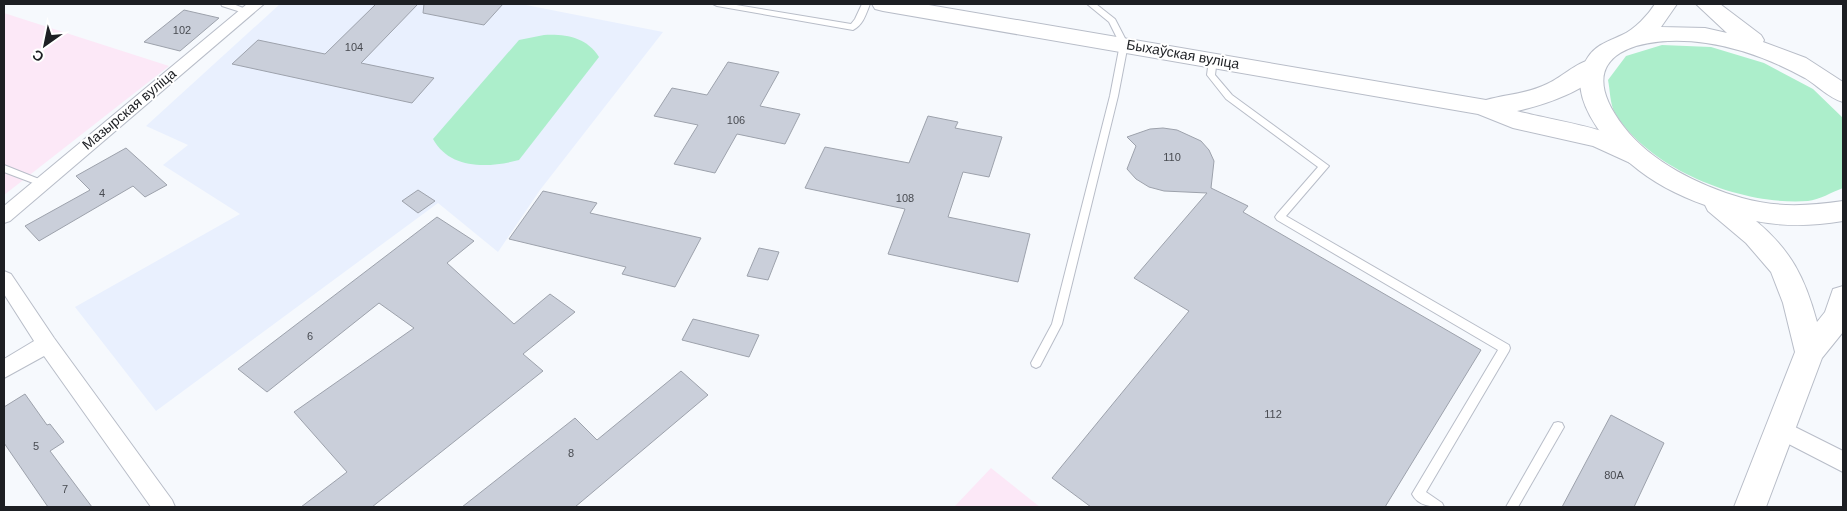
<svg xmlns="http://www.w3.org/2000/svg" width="1847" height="511" font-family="Helvetica,sans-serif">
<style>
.industrial{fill:#fce8f7}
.built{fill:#e9f0fe}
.green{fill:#aceecb}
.building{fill:#cacfda;stroke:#9da2ac}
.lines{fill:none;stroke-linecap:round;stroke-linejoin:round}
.lane-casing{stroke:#b8bdc8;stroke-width:2}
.street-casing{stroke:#b8bdc8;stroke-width:2}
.secondary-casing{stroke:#b8bdc8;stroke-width:2}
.primary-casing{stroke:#b8bdc8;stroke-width:2}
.lane{fill:#fff;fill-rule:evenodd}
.street{fill:#fff;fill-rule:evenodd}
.secondary{fill:#fff;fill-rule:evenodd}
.primary{fill:#fff;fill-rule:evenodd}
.labels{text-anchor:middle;stroke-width:4;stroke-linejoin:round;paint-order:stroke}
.number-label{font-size:11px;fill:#484b51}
.street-label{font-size:14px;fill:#1d1f23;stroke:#fff}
</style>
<rect width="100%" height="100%" fill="#f6f9fd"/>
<g class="industrial">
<polygon points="4,13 169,66 4,195"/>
<polygon points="991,468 1040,507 954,507"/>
</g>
<polygon class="built" points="280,4 521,4 663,32 540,190 498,252 438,203 156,411 75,307 240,214 163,165 188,145 146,126"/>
<g class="green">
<path d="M544,35C566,34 586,37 599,57L519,160C489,168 450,170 433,139L519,40Z"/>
<path d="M1662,45L1711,47L1764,63L1813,89L1843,118V188C1832,192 1819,200 1808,201C1742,206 1650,170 1615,113C1610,105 1610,89 1608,80L1626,56Z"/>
</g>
<g class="building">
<polygon points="376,4 418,4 361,63 434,78 412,103 232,64 258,40 325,54"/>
<polygon points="424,4 503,4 484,25 423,13"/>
<polygon points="184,10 219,18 180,51 144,42"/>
<polygon points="728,62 779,72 760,106 800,114 785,144 737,134 715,173 674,164 698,125 654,116 672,88 707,95"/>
<polygon points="928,116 958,122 955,128 1002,137 989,177 963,172 948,217 1030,234 1018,282 888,254 905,209 805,188 825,147 909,163"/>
<polygon points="1163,128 1177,130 1201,141 1209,150 1214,161 1211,188 1248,206 1243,212 1481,350 1385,507 1091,507 1052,478 1189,311 1134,278 1207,193 1164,191 1149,187 1136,179 1127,169 1136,146 1127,137 1150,129"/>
<polygon points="126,148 167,185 145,197 133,186 39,241 25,226 90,190 76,176"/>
<polygon points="418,190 435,201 418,213 402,201"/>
<polygon points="543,191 597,203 590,213 701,238 675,287 622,274 626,267 509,239"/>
<polygon points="437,217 474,241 447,263 514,324 550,294 575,312 523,354 543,371 372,507 301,507 347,472 294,412 414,328 379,303 267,392 238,369"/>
<polygon points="759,248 779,252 768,280 747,276"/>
<polygon points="693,319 759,335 749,357 682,340"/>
<polygon points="681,371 708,395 575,507 462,507 575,418 597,440"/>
<polygon points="25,394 47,425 50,424 64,442 50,451 92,507 48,507 4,443 4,407"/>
<polygon points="1611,415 1664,443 1634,507 1562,507"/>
</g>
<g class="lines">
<defs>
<g id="lane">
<polygon points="221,4 233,4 251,11 247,14 222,6"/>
<path d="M713,4H730L851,24L855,19L862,4H870C866,14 863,25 853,30L717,6Z"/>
<polygon points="1087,4 1096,4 1115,19 1128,44 1118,96 1062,324 1040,366 1036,368 1032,366 1031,363 1052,324 1110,96 1120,44 1109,22"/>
<path d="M1213,56L1217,59L1215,75L1232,95L1329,166L1286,216L1509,345L1510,348L1509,351L1426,492L1442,503L1444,507C1432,507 1418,506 1412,494L1498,350L1277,220L1275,217L1277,214L1318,167L1226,99L1207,75L1209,59Z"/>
<polygon points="4,165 44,181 46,183 41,186 4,172"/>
<polygon points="1558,422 1562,423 1564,427 1518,507 1506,507 1554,423"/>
</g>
<g id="street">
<polygon points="247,4 264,4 10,221 4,223 4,206"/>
<polygon points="4,271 11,274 54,338 172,500 175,507 151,507 44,356 4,378 4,359 34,341 4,294"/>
<polygon points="1781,420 1843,451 1843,472 1773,436 1770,429 1773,422"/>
</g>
<path id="secondary" d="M872,4H923L1486,100C1507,94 1527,94 1547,84C1565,76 1584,54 1603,60L1607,65C1591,90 1544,105 1517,111C1548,120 1636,131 1652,158L1648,164L1639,167L1593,146L1513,128L1478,114L883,11L875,9Z"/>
<path id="primary" d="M1655,4H1677L1661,27L1705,28L1727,33L1696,4H1720L1761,35L1764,40L1763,42L1806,58L1843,82V102C1829,98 1818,86 1805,78C1774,61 1741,48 1706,43C1645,34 1565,51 1624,127C1651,162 1700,186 1742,198C1778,208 1808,206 1843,201V221C1813,226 1786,227 1756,221C1791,250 1805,278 1817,322L1825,312L1833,289L1843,286V332L1822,358L1766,507H1734L1795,352L1783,303L1771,272L1746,243L1708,211L1705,205C1679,196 1652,182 1631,164C1604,142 1563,93 1588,57C1597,44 1609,41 1622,35C1635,29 1648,15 1655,4Z"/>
</defs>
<use href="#lane" class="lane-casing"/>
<use href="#street" class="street-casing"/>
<use href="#secondary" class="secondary-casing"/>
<use href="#primary" class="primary-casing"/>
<use href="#lane" class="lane"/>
<use href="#street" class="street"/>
<use href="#secondary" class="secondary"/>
<use href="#primary" class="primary"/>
</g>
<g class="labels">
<g class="number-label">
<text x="182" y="34">102</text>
<text x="354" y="51">104</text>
<text x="736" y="124">106</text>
<text x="1172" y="161">110</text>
<text x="102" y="197">4</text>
<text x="905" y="202">108</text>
<text x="310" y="340">6</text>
<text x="1273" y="418">112</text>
<text x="36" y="450">5</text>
<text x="571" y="457">8</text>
<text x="1614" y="479">80А</text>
<text x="65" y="493">7</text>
</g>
<g class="street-label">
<text transform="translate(1183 54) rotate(10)" y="5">Быхаўская вуліца</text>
<text transform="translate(129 109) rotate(-40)" y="5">Мазырская вуліца</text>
</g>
</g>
<rect width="1847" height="511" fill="none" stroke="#1d1f23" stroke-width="10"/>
<g transform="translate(45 45) rotate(213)" stroke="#ffffff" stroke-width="4" paint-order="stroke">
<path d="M0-4L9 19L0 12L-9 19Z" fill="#1d1f23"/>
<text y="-8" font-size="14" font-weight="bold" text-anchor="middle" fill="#1d1f23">С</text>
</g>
</svg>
